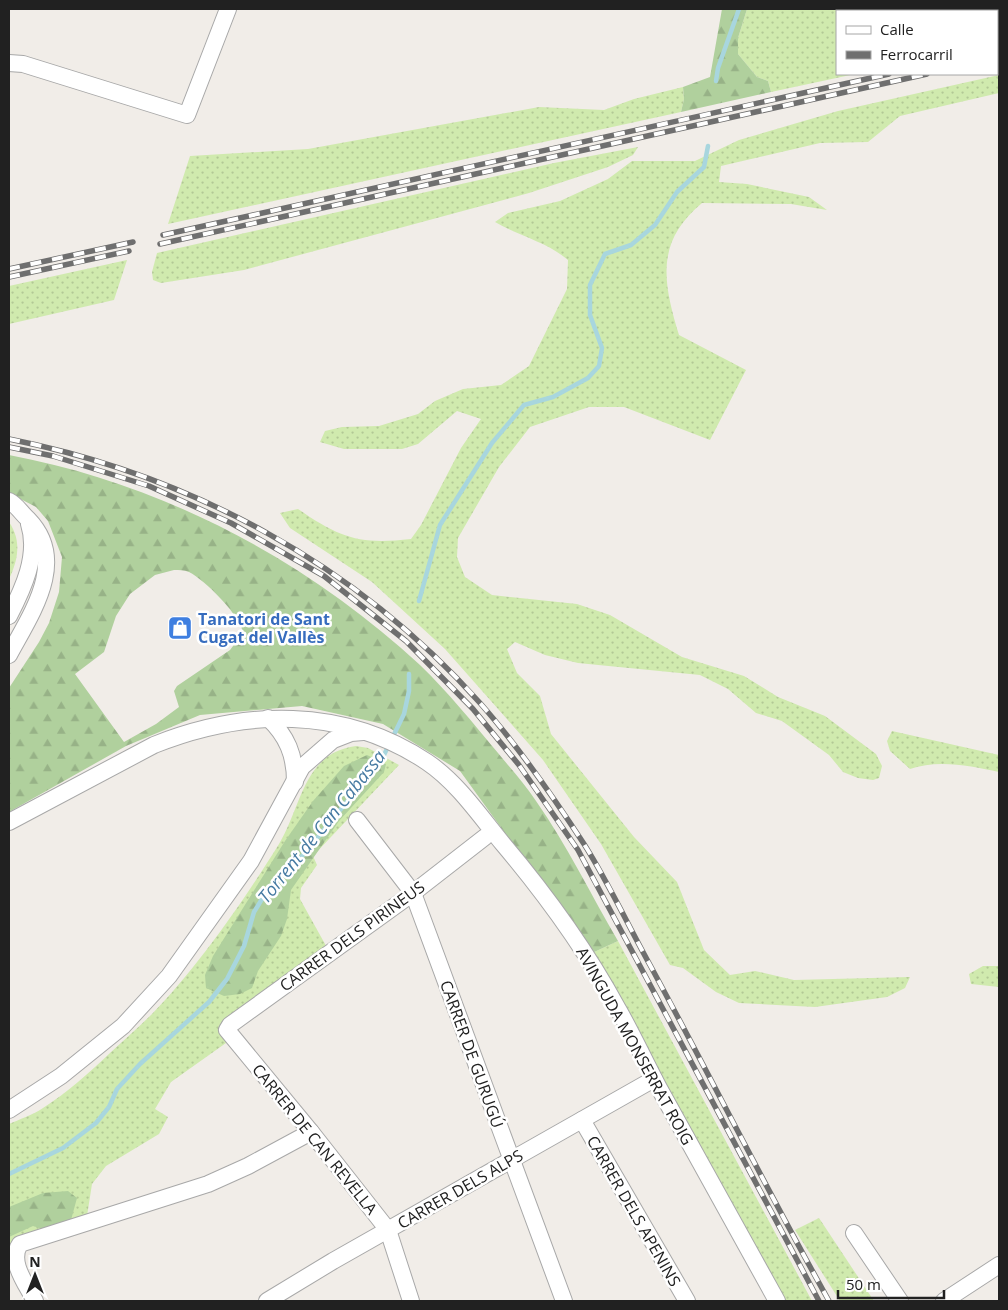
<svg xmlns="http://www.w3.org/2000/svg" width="1008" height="1310" font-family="'Open Sans',sans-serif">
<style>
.grass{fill:url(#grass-dots)}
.forest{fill:url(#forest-firs);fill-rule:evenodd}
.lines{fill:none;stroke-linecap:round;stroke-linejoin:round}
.stream{stroke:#a8d6de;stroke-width:4.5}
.minor-casing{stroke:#a8a8a8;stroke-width:18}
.minor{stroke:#fff;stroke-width:16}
.rail-casing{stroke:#6f6f6f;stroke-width:5.5}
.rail{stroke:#fff;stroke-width:4;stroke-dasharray:11;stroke-linecap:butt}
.labels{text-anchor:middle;stroke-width:5;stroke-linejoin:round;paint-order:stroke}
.shop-label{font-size:16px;font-weight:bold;fill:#366cbe;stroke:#fff;text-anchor:start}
.street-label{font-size:16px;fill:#212121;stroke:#fff}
.water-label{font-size:18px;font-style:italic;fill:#467aa2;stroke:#fff}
</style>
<defs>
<pattern id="grass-dots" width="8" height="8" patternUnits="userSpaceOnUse" patternTransform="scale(1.25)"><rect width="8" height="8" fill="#d0eaae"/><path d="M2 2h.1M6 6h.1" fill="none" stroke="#b2c895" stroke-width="1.8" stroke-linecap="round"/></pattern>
<pattern id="forest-firs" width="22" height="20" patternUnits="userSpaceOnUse" patternTransform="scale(1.25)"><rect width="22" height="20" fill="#b0d09d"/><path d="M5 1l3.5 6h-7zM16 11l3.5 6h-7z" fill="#97b287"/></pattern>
</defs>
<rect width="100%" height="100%" fill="#f1ede8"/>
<g class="grass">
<polygon points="747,9 999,9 999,42 997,42 997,11 837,11 837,74 855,74 771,92 768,81 757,77 738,54 738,38"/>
<path d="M999,75V93L900,116L868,142L820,143L721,166L719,182L747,184L809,197L827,210L791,204L702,203C655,242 663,282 679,335L746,370L710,440L624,407H589L530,427L499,467L458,538L457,557L465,577L492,595L577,604L610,615L682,657L744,676L778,697L825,716L876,754L882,766L879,778L873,780L858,778L843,772L829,755L782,721L756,713L728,689L700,675L578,663L545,655L515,642L507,649L517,673L540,696L551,734L634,837L677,882L704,950L730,975L755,971L794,980L910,977L905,988L887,997L815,1007L739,1003L716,992L683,968L670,965L601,844L543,760L445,649L372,582L290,528L280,513L298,509C340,538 360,545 411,539L421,525L461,448L481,419L457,411L418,444L402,449H344L320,442L325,431L342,427L379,426L418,414L435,401L463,389L501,385L529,366L567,289L568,260C547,242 519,236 495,222L508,213L560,201L608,179L632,161H695L739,140L838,111Z"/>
<polygon points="683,87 684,99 681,112 168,224 190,156 308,149 539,107 604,110 634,99"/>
<polygon points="638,147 633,155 608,167 529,193 244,270 161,283 153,280 152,272 157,253 554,163"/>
<polygon points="127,260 114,300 9,324 9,286"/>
<path d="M9,522C22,541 18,560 9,579Z"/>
<path d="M892,731L999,755V772C971,766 938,759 910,769L890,751L887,741Z"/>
<path d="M356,746L368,748L399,765L313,856L317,865L301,888L300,899L330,953L230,1025L233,1038L171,1082L155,1109L168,1117L159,1134L106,1166L92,1184L87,1216L9,1251V1124C20,1119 33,1115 43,1108C67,1093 90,1072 110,1053C124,1040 139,1027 152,1014C197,968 245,899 279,844C302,806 303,753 356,746Z"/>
<polygon points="618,941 812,1301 784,1301 749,1244 678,1106 592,953"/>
<polygon points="983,966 999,966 999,987 971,984 969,974"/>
<polygon points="819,1218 874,1301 840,1301 795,1230"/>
</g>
<g class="forest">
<polygon points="722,9 747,9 738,38 738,54 757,77 768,81 771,92 681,112 684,99 683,87 710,77"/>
<path d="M9,455C163,484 305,559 420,665C448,692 473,723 498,753C511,769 525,784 536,801C567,845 591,895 618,941L592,953L460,771L383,724L302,706L200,715L126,746L9,812V688L39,642L49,623L59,592L62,557L48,521L36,507L9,493ZM174,570C179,570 184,570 189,572C205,580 241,616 243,633L230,650L177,686L174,691L179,707L156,724L124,742L75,674L104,652L116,616L130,594L155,575Z"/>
<polygon points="367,755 386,764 384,772 339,821 291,890 287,919 281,936 258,971 252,988 240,994 224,996 206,988 205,975 213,956 285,841 313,801 344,766"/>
<polygon points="68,1191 77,1198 71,1220 49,1231 33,1226 9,1237 9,1207 43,1193"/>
</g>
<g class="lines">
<g class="stream">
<polyline points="716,81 718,68 739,9"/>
<polyline points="419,601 440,525 492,443 524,405 553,397 588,378 599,366 602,348 590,315 590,285 605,254 631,245 655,225 677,192 704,167 708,146"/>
<polyline points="9,1174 63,1148 96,1123 109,1107 117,1089 140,1064 209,1002 227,979 244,946 254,912 267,891 304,854 382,759 404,714 409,691 409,674"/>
</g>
<defs>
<g id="minor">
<polyline points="9,63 23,64 187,115 228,9"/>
<path d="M9,501C17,505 21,513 28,519C69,561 31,614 9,655"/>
<path d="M9,616C23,589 39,555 29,524"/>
<path d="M268,718C287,736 295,755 295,782"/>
<polyline points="357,820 413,893 564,1301"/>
<path d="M9,822L154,745C244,709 343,706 427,762C457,782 480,816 503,844C546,895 586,950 618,1009C633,1035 645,1062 659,1088C698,1159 737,1230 777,1301"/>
<polyline points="9,1110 61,1076 123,1026 169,976 251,861 302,767 333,740 351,733 363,732"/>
<polyline points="582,1120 687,1301"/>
<polyline points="854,1233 900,1301"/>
<path d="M35,1301C27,1285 8,1262 20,1244L208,1184L248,1166L311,1132"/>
<polyline points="267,1301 333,1261 654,1079"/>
<polyline points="411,1301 388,1230 311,1132 227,1030 230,1025 413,893 485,837"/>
<polyline points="944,1301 999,1265"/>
</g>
</defs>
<use href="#minor" class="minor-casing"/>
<use href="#minor" class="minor"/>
<defs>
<g id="rail">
<polyline points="997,50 999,49"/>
<polyline points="997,58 999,58"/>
<polyline points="163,235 889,74"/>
<polyline points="160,244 927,74"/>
<polyline points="9,269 133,242"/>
<polyline points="9,277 129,251"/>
<path d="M9,439C190,475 356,564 480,703C518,746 552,795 584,844C608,882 628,925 650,965C710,1076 767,1190 829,1301"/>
<polyline points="9,447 53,456 149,486 231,523 324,576 406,641 473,709 519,765 578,850 819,1301"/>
</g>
</defs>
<use href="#rail" class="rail-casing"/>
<use href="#rail" class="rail"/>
</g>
<defs>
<symbol id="shop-square" viewBox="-11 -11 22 22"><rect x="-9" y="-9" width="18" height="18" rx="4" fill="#3f7fe0" stroke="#fff"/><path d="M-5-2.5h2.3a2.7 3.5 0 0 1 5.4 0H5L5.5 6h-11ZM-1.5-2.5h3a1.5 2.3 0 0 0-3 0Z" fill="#fff"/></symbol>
</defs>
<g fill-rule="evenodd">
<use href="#shop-square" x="166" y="614" width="28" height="28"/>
</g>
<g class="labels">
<g class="shop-label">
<text x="198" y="625">Tanatori de Sant<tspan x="198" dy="18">Cugat del Vallès</tspan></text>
</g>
<g class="street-label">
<text transform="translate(352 936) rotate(-36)" y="6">CARRER DELS PIRINEUS</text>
<text transform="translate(635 1046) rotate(61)" y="6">AVINGUDA MONSERRAT ROIG</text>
<text transform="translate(472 1054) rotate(70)" y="6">CARRER DE GURUGÚ</text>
<text transform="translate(315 1139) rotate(51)" y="6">CARRER DE CAN REVELLA</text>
<text transform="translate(460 1189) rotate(-30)" y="6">CARRER DELS ALPS</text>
<text transform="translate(634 1211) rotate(60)" y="6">CARRER DELS APENINS</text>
</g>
<g class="water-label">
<text transform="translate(322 827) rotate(-51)" y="6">Torrent de Can Cabassa</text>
</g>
</g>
<rect width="1008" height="1310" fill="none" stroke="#212121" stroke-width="20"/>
<rect x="836" y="10" width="162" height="65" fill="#ffffff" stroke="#a6a6a6"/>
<rect x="846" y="26" width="25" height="8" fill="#ffffff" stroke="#a6a6a6"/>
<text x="880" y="35" font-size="15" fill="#212121">Calle</text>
<rect x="846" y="51" width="25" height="8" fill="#6f6f6f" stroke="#a6a6a6"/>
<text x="880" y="60" font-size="15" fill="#212121">Ferrocarril</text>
<g transform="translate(35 1275)" stroke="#ffffff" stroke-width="4" paint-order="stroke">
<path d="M0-4L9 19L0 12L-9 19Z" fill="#212121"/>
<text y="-8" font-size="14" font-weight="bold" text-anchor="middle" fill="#212121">N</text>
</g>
<path d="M838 1290v8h106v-8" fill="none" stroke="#212121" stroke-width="2.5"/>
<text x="846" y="1290" font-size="15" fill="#212121" stroke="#ffffff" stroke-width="4" paint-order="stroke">50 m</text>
</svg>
